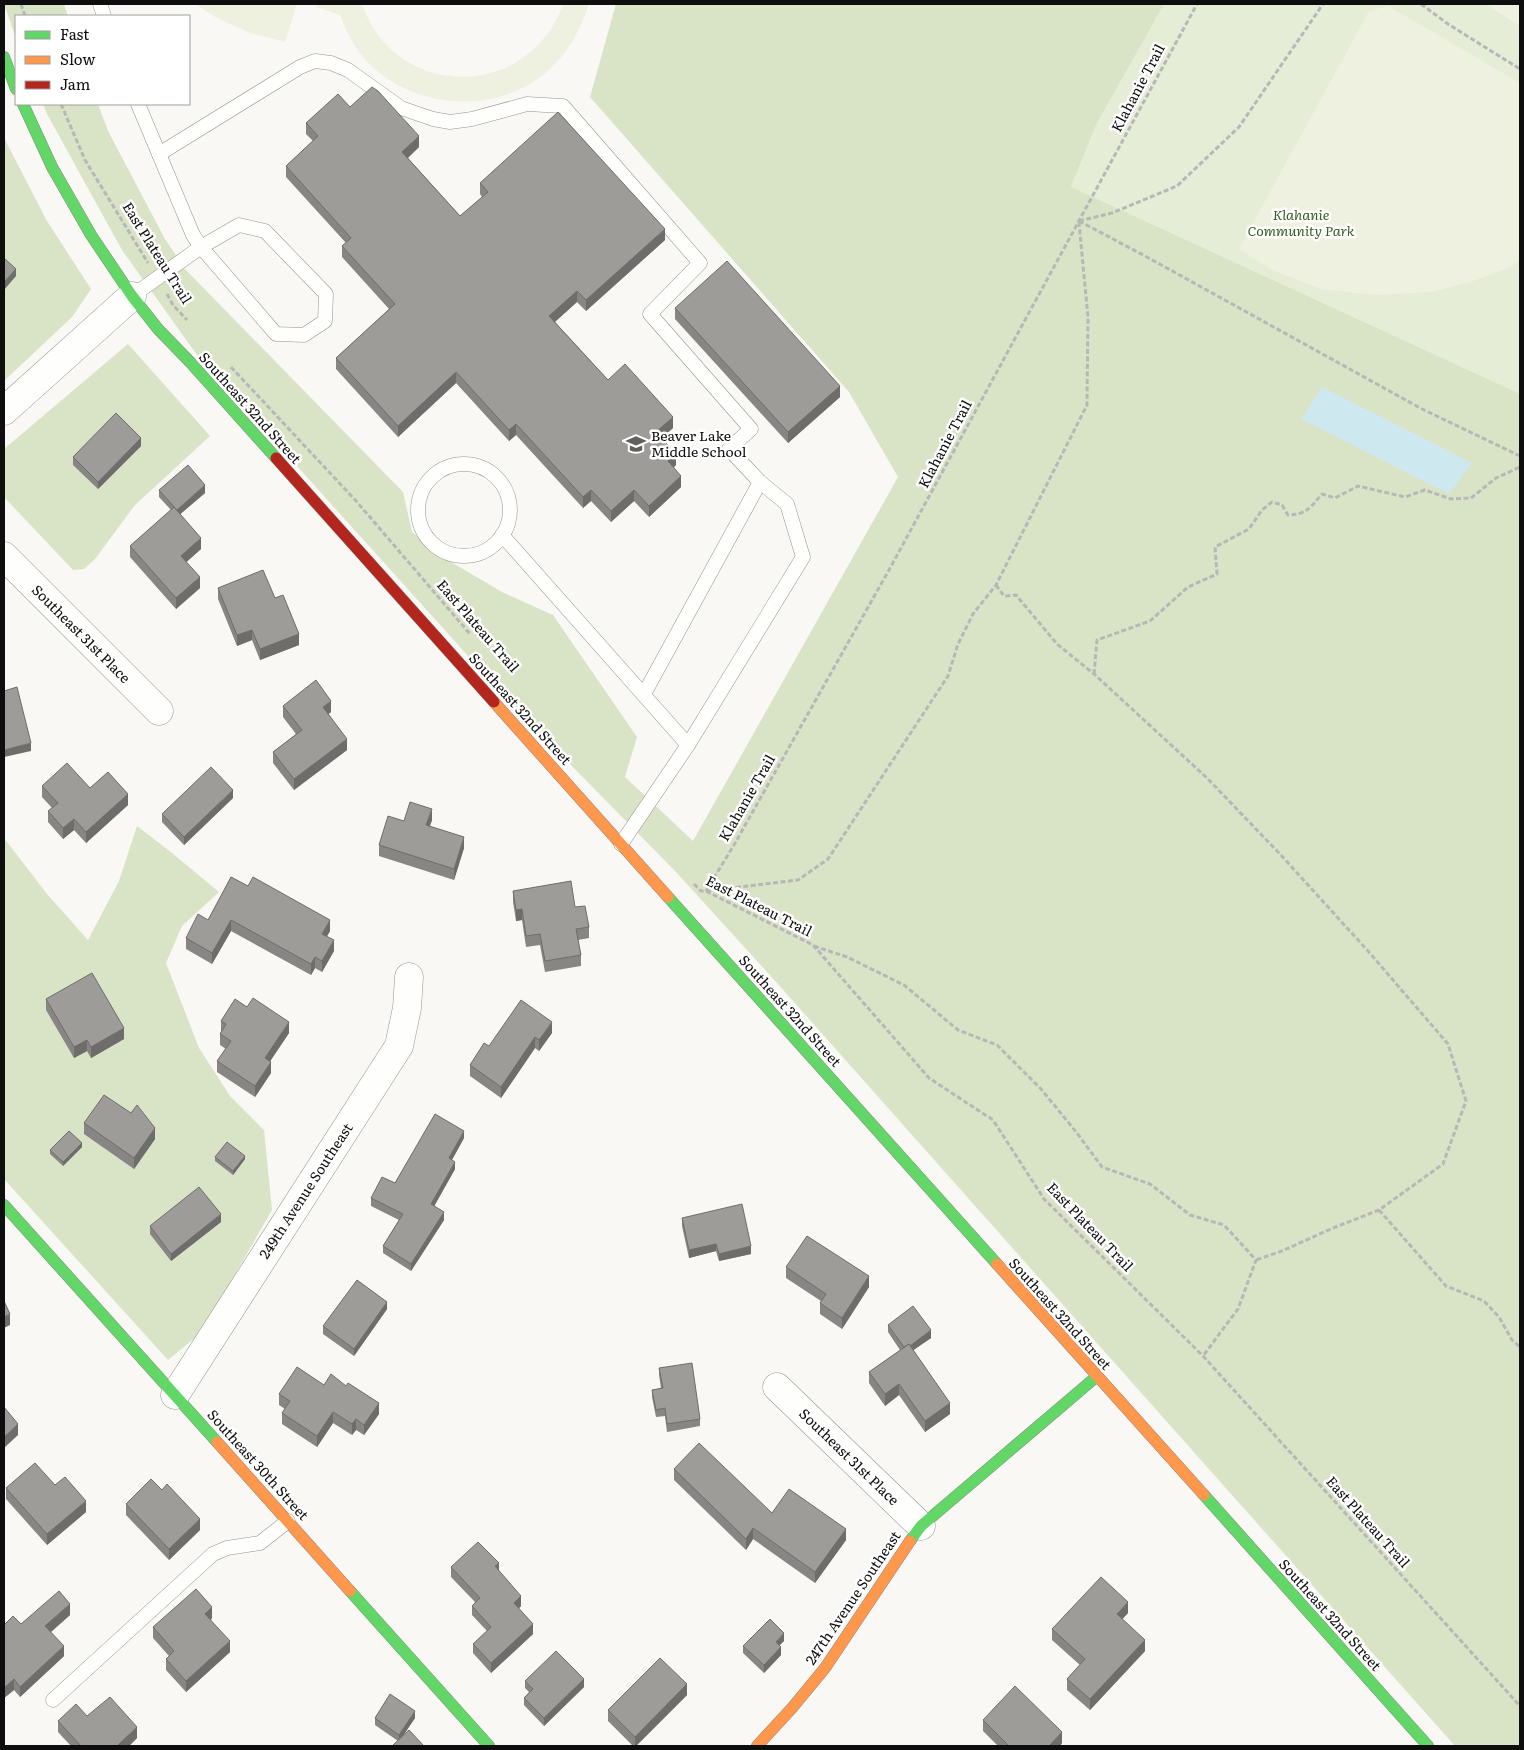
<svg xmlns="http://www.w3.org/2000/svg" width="1524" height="1750" font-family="Literata,serif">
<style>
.green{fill:#e6edd6}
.forest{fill:#d8e4c5}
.pitch{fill:#eef1df}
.water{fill:#cee8f0}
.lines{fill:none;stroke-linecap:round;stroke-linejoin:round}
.lane-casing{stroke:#949392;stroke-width:15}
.street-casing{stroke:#949392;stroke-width:29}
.fast-casing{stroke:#8b8a88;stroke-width:12}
.slow-casing{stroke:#8b8a88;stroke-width:12}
.jam-casing{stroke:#8b8a88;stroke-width:12}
.path{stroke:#b8b7b7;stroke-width:3;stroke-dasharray:5 2.5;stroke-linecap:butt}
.lane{stroke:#fefefd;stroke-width:14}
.street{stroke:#fefefd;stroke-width:28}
.fast{stroke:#63d668;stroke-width:11}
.slow{stroke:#ff974d;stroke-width:11}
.jam{stroke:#b3261e;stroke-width:11}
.wall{fill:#888684}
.shaded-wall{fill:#6f6d6b}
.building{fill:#9e9c99;stroke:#6f6d6b}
.labels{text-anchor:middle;stroke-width:5;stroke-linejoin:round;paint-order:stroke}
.street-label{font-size:14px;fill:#0e0e0e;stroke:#fff}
.park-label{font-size:14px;font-style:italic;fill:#375e26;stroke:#fff}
.poi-label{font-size:14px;fill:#0e0e0e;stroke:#fff;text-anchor:start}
</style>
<rect width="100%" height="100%" fill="#faf8f4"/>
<polygon class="green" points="1160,4 1520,4 1520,482 1071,187 1097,123"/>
<g class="forest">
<polygon points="4,4 64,4 68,16 16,16 16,38"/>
<polygon points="616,4 1164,4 1097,123 1071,187 1520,394 1520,1746 1455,1746 777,983 676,872 514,707 197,355 122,250 47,114 43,104 98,104 108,131 165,239 185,269 403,492 412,532 451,562 502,592 553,615 637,737 625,777 693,841 898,477 849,392 590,97"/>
<polygon points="4,138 47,221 91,289 72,317 4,381"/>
<polygon points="128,344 210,436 135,505 95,559 84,569 73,570 4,497 4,449"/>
<polygon points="137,826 172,853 219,892 182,926 166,963 199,1048 230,1096 264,1130 272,1210 202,1332 168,1360 4,1179 4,838 47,894 88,940 119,881"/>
</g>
<g class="pitch">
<polygon points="195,4 297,4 285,42 250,33 217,18"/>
<path d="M317,4H362C395,101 529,101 563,4H589C581,29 569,51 550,69C496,119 404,110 359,52C351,41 345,28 340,15L316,7Z"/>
<polygon points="1485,4 1520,4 1520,26"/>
<polygon points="1388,6 1520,83 1520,260 1512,266 1473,281 1431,292 1375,295 1322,289 1274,271 1239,249 1369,11"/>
</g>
<polygon class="water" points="1322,387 1472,463 1449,494 1301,419"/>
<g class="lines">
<defs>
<g id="lane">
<polyline points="100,4 104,16"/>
<polyline points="159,154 300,67 315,61 331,63 348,70 401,108 433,119 450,122 472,119 527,104 563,106 700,263 650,314 751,429 729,449 760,482 787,504 803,557 688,745 621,844"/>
<polyline points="132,296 201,247 239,225 265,231 326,294 325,321 304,335 276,334 201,247 193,235 138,104"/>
<circle cx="464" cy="510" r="46"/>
<polyline points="502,535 688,745"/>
<polyline points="644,694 760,482"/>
<polyline points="53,1700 213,1554 227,1548 260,1543 288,1521"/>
</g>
<g id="street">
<polyline points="4,411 132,296"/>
<polyline points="4,556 159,711"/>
<polyline points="777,1387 921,1526"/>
<polyline points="175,1395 399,1046 407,1008 409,977"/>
</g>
<g id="fast">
<polyline points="4,57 16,89"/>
<polyline points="23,104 52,167 91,235 132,296 158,329 190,362 276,458"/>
<polyline points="668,897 997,1264"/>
<polyline points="4,1205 217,1442"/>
<polyline points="1204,1495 1428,1746"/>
<polyline points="910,1541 921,1526 1096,1377"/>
<polyline points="350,1591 489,1746"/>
</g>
<g id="slow">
<polyline points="494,702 668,897"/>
<polyline points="997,1264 1204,1495"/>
<polyline points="217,1442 350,1591"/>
<polyline points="757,1746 792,1708 825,1668 910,1541"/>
</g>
<polyline id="jam" points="276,458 494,702"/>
</defs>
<use href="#lane" class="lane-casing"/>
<use href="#street" class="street-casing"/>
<use href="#fast" class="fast-casing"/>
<use href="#slow" class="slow-casing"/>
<use href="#jam" class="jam-casing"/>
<g class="path">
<polyline points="21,4 25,16"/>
<polyline points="1421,4 1448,24 1520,69"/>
<polyline points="61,104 85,160 148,263"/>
<polyline points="1079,221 1147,257 1422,409 1520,456"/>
<polyline points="1079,221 1112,213 1177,186 1239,127 1323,4"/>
<polyline points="167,294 173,305 187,320"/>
<polyline points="231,367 357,502 470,634"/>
<polyline points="996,585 1004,596 1016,595 1057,644 1094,674 1207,778 1279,853 1368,951 1448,1044 1466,1101 1443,1164 1379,1210 1333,1228 1282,1251 1256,1260"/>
<path d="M1094,674L1097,640L1150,621L1188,587L1217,574L1215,547L1249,529L1262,510L1272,502L1282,505L1288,515C1307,514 1310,508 1322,494L1335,498L1358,486L1405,497L1425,490L1451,499L1471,498L1496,478L1520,467"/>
<polyline points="694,884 701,891 706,891 813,945 929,1078 993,1120 1044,1199 1203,1356 1520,1706"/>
<polyline points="706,891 734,845 889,570 1197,4"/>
<polyline points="706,891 798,880 828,859 948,676 958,644 973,614 996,585 1087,405 1088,317 1079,223"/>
<polyline points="814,946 847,957 904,985 958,1030 997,1045 1041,1089 1077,1133 1102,1167 1150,1184 1190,1215 1224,1225 1256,1260 1238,1309 1203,1356"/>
<polyline points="1379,1210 1446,1286 1484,1301 1499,1317 1512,1340 1520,1347"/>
</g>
<use href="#lane" class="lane"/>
<use href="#street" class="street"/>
<use href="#fast" class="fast"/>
<use href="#slow" class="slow"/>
<use href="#jam" class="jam"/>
</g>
<g class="wall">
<polygon points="350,107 419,147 408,158 460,216 482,197 480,194 480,183 665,240 586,311 577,302 555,322 608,380 673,428 662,438 676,465 674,467 681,487 649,517 634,501 611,522 591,501 583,508 516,435 509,441 456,383 398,437 336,369 336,358 389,309 342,257 342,246 346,243 286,177 286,166 313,141 306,134 306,123"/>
<polygon points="675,308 840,397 788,443 675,319"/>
<polygon points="141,446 98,489 73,465 73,457"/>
<polygon points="159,490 205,493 180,514 201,549 186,562 200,588 176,609 130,557 130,546 171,510 159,497"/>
<polygon points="218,588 275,598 299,645 260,660 252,640 237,646 218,599"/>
<polygon points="283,706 331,712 328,714 347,750 294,790 273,763 273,752 296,734 283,717"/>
<polygon points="42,786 90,788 128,805 86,843 74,830 63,839 48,822 48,811 52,808 42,797"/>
<polygon points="233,798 184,845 162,822 162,814"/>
<polygon points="432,820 430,826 464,848 454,880 379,856 379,845 404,821"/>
<polygon points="231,877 330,931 327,936 334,951 322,972 315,968 311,975 231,931 212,964 186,949 186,938 208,920"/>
<polygon points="513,891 575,907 589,927 589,938 578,940 581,955 581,966 545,972 540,945 526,947 522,920 516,921 513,902"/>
<polygon points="46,999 124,1039 91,1058 87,1051 74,1058 46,1010"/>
<polygon points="221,1021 289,1033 270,1061 271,1073 255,1097 217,1072 217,1061 226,1049 220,1045 220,1034 221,1032"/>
<polygon points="552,1033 539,1051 535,1048 501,1098 470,1076 470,1065 489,1046"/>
<polygon points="84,1123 155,1139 134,1169 84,1134"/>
<polygon points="464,1138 452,1160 455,1169 434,1206 444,1220 411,1271 383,1253 383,1246 399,1220 371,1206 371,1198"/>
<polygon points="82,1147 63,1166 50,1154 50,1150"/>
<polygon points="215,1157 245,1159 233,1175 215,1161"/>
<polygon points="682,1218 751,1254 719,1261 716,1251 689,1258 682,1226"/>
<polygon points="221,1222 171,1261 150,1234 150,1226"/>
<polygon points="786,1267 869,1287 842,1329 820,1314 820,1303 821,1301 786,1278"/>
<polygon points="387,1309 354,1356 323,1334 323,1326"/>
<polygon points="888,1325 931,1338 913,1350 950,1414 925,1432 899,1395 885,1406 869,1383 869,1372 900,1350 888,1332"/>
<polygon points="659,1368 700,1419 700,1426 667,1432 665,1416 656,1417 652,1397 652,1390 661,1388 659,1375"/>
<polygon points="324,1385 379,1414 364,1435 356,1430 352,1435 333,1423 317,1447 282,1424 282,1413 285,1409 279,1405 279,1394"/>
<polygon points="674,1469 772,1513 846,1540 815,1583 753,1539 746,1550 674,1480"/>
<polygon points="55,1485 86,1512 47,1545 6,1499 6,1488"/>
<polygon points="162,1490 200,1530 169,1560 126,1515 126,1504"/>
<polygon points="451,1567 499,1571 521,1606 519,1608 533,1634 491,1673 473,1653 473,1644 487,1631 472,1615 472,1606 475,1602 451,1577"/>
<polygon points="1128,1613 1122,1619 1145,1651 1090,1710 1067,1690 1067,1679 1080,1665 1052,1640 1052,1629"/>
<polygon points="70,1615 51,1632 64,1656 20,1697 14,1690 4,1698 4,1625 21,1624"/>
<polygon points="212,1618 211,1620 230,1652 186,1692 166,1670 166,1659 169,1656 153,1638 153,1627"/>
<polygon points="784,1641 779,1645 781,1655 764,1673 743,1653 743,1646"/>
<polygon points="525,1681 584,1687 544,1726 524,1705 524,1698 529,1692 525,1688"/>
<polygon points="687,1695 636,1746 633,1746 608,1721 608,1710"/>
<polygon points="87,1716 137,1738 129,1746 71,1746 58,1732 58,1721"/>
<polygon points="375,1718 415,1718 403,1735 398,1741 375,1725"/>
<polygon points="983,1720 1062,1743 1060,1746 998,1746 983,1731"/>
</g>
<g class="shaded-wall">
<polygon points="419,136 419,147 402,163 402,152"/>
<polygon points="665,229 665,240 586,311 586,300"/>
<polygon points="16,269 16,276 4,290 4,282"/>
<polygon points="577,291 577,302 549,327 549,316"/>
<polygon points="456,372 456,383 398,437 398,426"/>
<polygon points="840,386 840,397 788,443 788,432"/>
<polygon points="673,417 673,428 656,443 656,432"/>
<polygon points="516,424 516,435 509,441 509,430"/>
<polygon points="141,438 141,446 98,489 98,482"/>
<polygon points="676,454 676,465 668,472 668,461"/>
<polygon points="681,476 681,487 649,517 649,506"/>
<polygon points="205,485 205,493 177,517 177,510"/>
<polygon points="591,490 591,501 583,508 583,497"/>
<polygon points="634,490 634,501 611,522 611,511"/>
<polygon points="201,538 201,549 181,567 181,556"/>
<polygon points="200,577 200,588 176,609 176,598"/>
<polygon points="252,630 252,640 237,646 237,635"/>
<polygon points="299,634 299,645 260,660 260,649"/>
<polygon points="331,701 331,712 323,718 323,707"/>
<polygon points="347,739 347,750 294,790 294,779"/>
<polygon points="31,743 31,751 4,757 4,750"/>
<polygon points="233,790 233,798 184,845 184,837"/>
<polygon points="128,794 128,805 86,843 86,832"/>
<polygon points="432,809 432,820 426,836 426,825"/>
<polygon points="74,819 74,830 63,839 63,828"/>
<polygon points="464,837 464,848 454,880 454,869"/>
<polygon points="522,909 522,920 516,921 516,910"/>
<polygon points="231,920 231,931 212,964 212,953"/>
<polygon points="330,920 330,931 322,945 322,934"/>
<polygon points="334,940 334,951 322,972 322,961"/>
<polygon points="315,957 315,968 311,975 311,964"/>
<polygon points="289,1022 289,1033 265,1069 265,1058"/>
<polygon points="552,1022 552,1033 539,1051 539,1040"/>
<polygon points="124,1028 124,1039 91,1058 91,1047"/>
<polygon points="535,1037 535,1048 501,1098 501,1087"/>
<polygon points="87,1040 87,1051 74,1058 74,1047"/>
<polygon points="271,1062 271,1073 255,1097 255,1086"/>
<polygon points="155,1128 155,1139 134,1169 134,1158"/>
<polygon points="464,1131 464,1138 449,1165 449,1158"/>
<polygon points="82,1143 82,1147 63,1166 63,1162"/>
<polygon points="245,1156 245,1159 233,1175 233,1171"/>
<polygon points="455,1162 455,1169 431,1212 431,1204"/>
<polygon points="444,1212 444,1220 411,1271 411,1264"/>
<polygon points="221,1214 221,1222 171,1261 171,1254"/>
<polygon points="716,1244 716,1251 689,1258 689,1250"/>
<polygon points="751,1246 751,1254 719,1261 719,1254"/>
<polygon points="869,1276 869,1287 842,1329 842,1318"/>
<polygon points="387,1302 387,1309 354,1356 354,1349"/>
<polygon points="10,1314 10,1325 4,1328 4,1317"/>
<polygon points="931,1330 931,1338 905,1356 905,1349"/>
<polygon points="899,1384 899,1395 885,1406 885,1394"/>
<polygon points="379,1403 379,1414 364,1435 364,1425"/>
<polygon points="950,1403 950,1414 925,1432 925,1421"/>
<polygon points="333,1412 333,1423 317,1447 317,1436"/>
<polygon points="356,1419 356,1430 352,1435 352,1424"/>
<polygon points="18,1424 18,1435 4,1448 4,1437"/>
<polygon points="86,1501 86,1512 47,1545 47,1534"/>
<polygon points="200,1519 200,1530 169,1560 169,1549"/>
<polygon points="753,1528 753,1539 746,1550 746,1539"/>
<polygon points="846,1529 846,1540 815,1583 815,1572"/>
<polygon points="499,1563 499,1572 495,1566"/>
<polygon points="521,1596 521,1606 514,1613 514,1603"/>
<polygon points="1128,1602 1128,1613 1117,1625 1117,1614"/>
<polygon points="70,1604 70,1615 45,1637 45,1626"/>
<polygon points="212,1607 212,1618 205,1625 205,1614"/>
<polygon points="533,1624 533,1634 491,1673 491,1663"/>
<polygon points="784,1633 784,1641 776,1649 776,1642"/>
<polygon points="1145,1640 1145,1651 1090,1710 1090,1699"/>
<polygon points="230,1641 230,1652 186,1692 186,1681"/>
<polygon points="64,1646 64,1656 20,1697 20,1687"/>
<polygon points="781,1647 781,1655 764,1673 764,1665"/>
<polygon points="14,1679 14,1690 4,1698 4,1688"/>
<polygon points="584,1679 584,1687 544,1726 544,1718"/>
<polygon points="687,1684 687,1695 636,1746 635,1746 635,1737"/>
<polygon points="415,1711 415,1718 399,1742 399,1735"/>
<polygon points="137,1727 137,1738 129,1746 117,1746"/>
<polygon points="1062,1732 1062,1743 1060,1746 1049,1746"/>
</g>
<g class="building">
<polygon points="372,87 378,91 419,136 402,152 460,216 488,192 480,183 558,112 665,229 586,300 577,291 549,316 608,380 625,364 673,417 656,432 676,454 668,461 681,476 649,506 634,490 611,511 591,490 583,497 516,424 509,430 456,372 398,426 336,358 395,304 342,246 351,238 286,166 318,136 306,123 338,94 350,107"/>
<polygon points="4,258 16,269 4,282"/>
<polygon points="727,261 840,386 788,432 675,308"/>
<polygon points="116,413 141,438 98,482 73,457"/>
<polygon points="188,465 205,485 177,510 159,490"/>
<polygon points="174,507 201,538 181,556 200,577 176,598 130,546"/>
<polygon points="263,570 275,598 283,595 299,634 260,649 252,630 237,635 218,588"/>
<polygon points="316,680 331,701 323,707 347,739 294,779 273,752 302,730 283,706"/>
<polygon points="17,687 31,743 4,750 4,691"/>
<polygon points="67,763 90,788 108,772 128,794 86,832 74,819 63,828 48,811 58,803 42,786"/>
<polygon points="211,767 233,790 184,837 162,814"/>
<polygon points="410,802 432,809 426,825 464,837 454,869 379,845 388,816 404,821"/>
<polygon points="231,877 248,886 253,877 330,920 322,934 334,940 322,961 315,957 311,964 231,920 212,953 186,938 198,914 208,920"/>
<polygon points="571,881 575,907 585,906 589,927 576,929 581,955 545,961 540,934 526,936 522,909 516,910 513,891"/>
<polygon points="92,973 124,1028 91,1047 87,1040 74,1047 46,999"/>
<polygon points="253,998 289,1022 265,1058 271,1062 255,1086 217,1061 231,1041 220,1034 226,1024 221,1021 235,999 247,1007"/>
<polygon points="521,1000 552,1022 539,1040 535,1037 501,1087 470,1065 484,1043 489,1046"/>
<polygon points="104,1095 131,1113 137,1105 155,1128 134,1158 84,1123"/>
<polygon points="435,1114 464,1131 449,1158 455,1162 431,1204 444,1212 411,1264 383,1246 403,1214 371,1198 382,1177 395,1183"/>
<polygon points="69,1131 82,1143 63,1162 50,1150"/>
<polygon points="227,1142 245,1156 233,1171 215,1157"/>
<polygon points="199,1187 221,1214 171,1254 150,1226"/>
<polygon points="742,1204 751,1246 719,1254 716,1244 689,1250 682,1218"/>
<polygon points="807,1236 869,1276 842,1318 820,1303 826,1294 786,1267"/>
<polygon points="357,1280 387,1302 354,1349 323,1326"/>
<polygon points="4,1301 10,1314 4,1317"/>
<polygon points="913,1306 931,1330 910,1346 909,1344 904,1347 888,1325"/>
<polygon points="909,1344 950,1403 925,1421 899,1384 885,1394 869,1372"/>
<polygon points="692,1363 700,1419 667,1424 665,1408 656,1410 652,1390 663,1388 659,1368"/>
<polygon points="297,1367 324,1385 331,1374 346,1386 348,1383 379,1403 364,1425 356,1419 352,1424 333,1412 317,1436 282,1413 290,1401 279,1394"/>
<polygon points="4,1407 18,1424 4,1437"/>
<polygon points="699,1443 772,1513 789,1489 846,1529 815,1572 753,1528 746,1539 674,1469"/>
<polygon points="35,1463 55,1485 65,1477 86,1501 47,1534 6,1488"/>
<polygon points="151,1479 162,1490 167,1484 200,1519 169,1549 126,1504"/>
<polygon points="478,1542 499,1563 495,1566 521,1596 514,1603 533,1624 491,1663 473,1644 491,1627 472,1606 480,1598 451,1567"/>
<polygon points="1101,1577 1128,1602 1117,1614 1145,1640 1090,1699 1067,1679 1085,1659 1052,1629"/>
<polygon points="196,1589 212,1607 205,1614 230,1641 186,1681 166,1659 174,1651 153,1627"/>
<polygon points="59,1591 70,1604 45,1626 64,1646 20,1687 14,1679 4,1688 4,1625 13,1616 21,1624"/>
<polygon points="770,1619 784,1633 776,1642 781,1647 764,1665 743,1646"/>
<polygon points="556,1651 584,1679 544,1718 524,1698 533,1689 525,1681"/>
<polygon points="660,1658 687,1684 635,1737 608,1710"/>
<polygon points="1015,1686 1062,1732 1049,1746 1009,1746 983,1720"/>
<polygon points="390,1694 415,1711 399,1735 375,1718"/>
<polygon points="110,1697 137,1727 117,1746 81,1746 58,1721 76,1704 87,1716"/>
<polygon points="409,1730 424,1746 392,1746"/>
</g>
<defs>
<symbol id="school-bare" viewBox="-9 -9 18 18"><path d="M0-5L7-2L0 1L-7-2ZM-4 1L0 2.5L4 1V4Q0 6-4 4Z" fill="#61605e" stroke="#fff" stroke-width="2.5" paint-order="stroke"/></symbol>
</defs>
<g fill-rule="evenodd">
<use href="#school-bare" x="622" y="430" width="28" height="28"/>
</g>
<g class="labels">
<g class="street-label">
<text transform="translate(1138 88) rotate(-62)" y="5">Klahanie Trail</text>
<text transform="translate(157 253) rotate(58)" y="5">East Plateau Trail</text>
<text transform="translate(250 408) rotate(48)" y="5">Southeast 32nd Street</text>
<text transform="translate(945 444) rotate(-62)" y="5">Klahanie Trail</text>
<text transform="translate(478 626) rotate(49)" y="5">East Plateau Trail</text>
<text transform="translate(81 634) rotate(45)" y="5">Southeast 31st Place</text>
<text transform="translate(520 709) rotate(48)" y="5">Southeast 32nd Street</text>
<text transform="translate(747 798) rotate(-60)" y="5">Klahanie Trail</text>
<text transform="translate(759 906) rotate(27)" y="5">East Plateau Trail</text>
<text transform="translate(790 1011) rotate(48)" y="5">Southeast 32nd Street</text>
<text transform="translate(306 1191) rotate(-57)" y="5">249th Avenue Southeast</text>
<text transform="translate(1090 1227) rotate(46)" y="5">East Plateau Trail</text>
<text transform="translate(1060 1314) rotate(48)" y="5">Southeast 32nd Street</text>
<text transform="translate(849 1457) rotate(44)" y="5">Southeast 31st Place</text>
<text transform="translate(258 1465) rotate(48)" y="5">Southeast 30th Street</text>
<text transform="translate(1368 1522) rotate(48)" y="5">East Plateau Trail</text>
<text transform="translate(853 1598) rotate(-56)" y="5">247th Avenue Southeast</text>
<text transform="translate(1330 1615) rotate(48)" y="5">Southeast 32nd Street</text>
</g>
<g class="park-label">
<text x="1301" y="220">Klahanie<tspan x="1301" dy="16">Community Park</tspan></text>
</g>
<g class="poi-label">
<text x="651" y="441">Beaver Lake<tspan x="651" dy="16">Middle School</tspan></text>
</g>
</g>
<rect width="1524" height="1750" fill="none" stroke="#0e0e0e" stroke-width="10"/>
<rect x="15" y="15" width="175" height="90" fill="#ffffff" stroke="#9f9f9f"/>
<rect x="25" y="31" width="25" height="8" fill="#63d668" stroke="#9f9f9f"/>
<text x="60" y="40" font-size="15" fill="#0e0e0e">Fast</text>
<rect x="25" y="56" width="25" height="8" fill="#ff974d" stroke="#9f9f9f"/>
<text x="60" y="65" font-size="15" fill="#0e0e0e">Slow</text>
<rect x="25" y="81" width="25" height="8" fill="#b3261e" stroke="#9f9f9f"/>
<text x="60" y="90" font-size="15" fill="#0e0e0e">Jam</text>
</svg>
